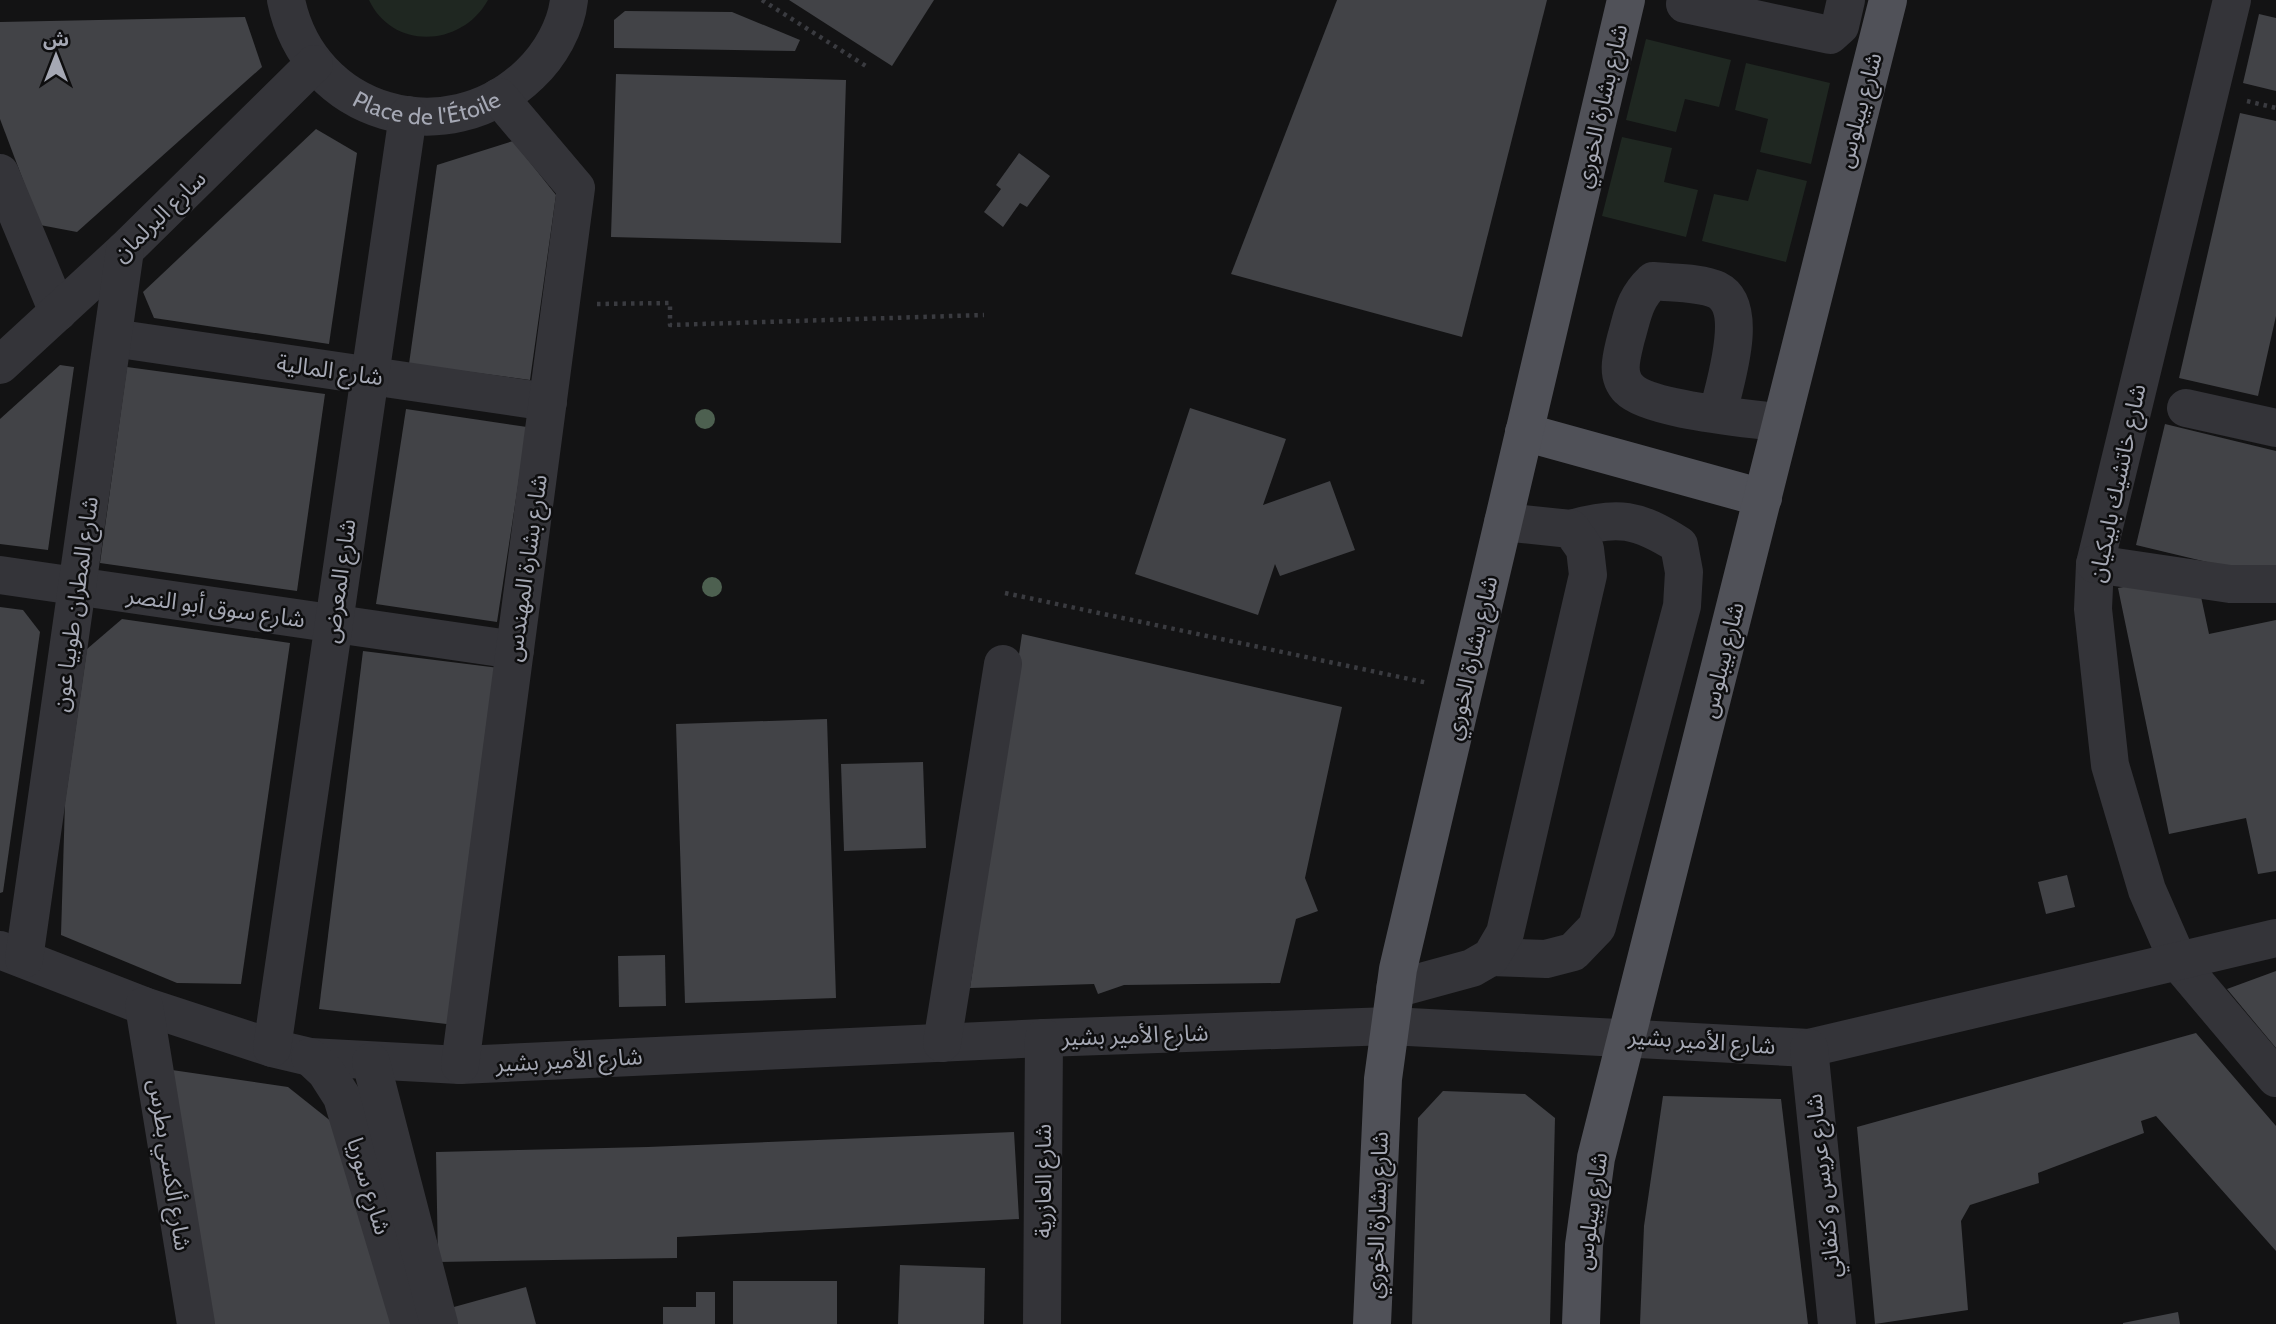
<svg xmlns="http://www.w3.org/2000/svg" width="2276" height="1324" font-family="Cabin,'Noto Sans Arabic',sans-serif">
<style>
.green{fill:#1f2721}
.building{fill:#424347}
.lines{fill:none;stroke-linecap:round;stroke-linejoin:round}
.path{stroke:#3a3b40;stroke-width:4.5;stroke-dasharray:3.5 5;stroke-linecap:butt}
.minor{stroke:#343439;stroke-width:38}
.major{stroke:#505158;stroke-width:38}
.tree{fill:#4d6050}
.labels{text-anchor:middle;stroke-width:5;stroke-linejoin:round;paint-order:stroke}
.street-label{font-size:23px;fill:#a5a8b4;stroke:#0e0e0f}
</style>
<rect width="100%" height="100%" fill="#131314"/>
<g class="green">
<path d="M369,0H488C462,47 393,51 369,0Z"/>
<polygon points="1646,39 1731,60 1719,107 1685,99 1676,132 1626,120"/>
<polygon points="1746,63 1830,83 1811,164 1760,152 1768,119 1735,110"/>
<polygon points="1622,137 1672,148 1664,182 1698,190 1686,237 1602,216"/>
<polygon points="1757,169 1807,181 1786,262 1702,241 1714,194 1748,201"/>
</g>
<g class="building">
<polygon points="789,0 934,0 892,66"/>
<polygon points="1337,0 1547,0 1462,337 1231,274"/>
<polygon points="625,11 732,12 800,40 795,51 614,48 614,20"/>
<polygon points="2259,14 2276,18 2276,91 2243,83"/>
<polygon points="245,17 262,67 77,232 40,225 0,119 0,22"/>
<polygon points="616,74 846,80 841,243 611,237"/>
<polygon points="2240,113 2276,121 2276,316 2258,396 2179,378"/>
<polygon points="316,129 357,153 329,344 154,318 143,292"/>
<polygon points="513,141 556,195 530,380 409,364 437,165"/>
<polygon points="1019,153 1050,176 1027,207 1020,203 1003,227 984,212 1001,189 996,185"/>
<polygon points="60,365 74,367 48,550 0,544 0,419"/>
<polygon points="127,367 325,394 297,591 100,563"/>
<polygon points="1190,408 1286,439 1263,505 1330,481 1355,550 1280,576 1275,564 1258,615 1135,574"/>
<polygon points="406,409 527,427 497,622 376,604"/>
<polygon points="2165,424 2276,451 2276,568 2232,568 2136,545"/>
<polygon points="2129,586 2200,592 2209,634 2276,620 2276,871 2258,874 2246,818 2169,834 2118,588"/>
<polygon points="0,607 23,610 40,632 3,892 0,893"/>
<polygon points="122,619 290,643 241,984 177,983 61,935 65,802 87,649"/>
<polygon points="1022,634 1342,707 1305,878 1318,911 1296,919 1280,983 1124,985 1098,994 1094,984 970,988"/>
<polygon points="363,651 499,668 455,1025 319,1009"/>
<polygon points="827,719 836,998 685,1003 676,724"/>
<polygon points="923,762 926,848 844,851 841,764"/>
<polygon points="2067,875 2075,907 2046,914 2038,882"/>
<polygon points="665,955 666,1006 619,1007 618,956"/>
<polygon points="2276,971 2276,1048 2227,989"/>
<polygon points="2196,1033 2276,1126 2276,1251 2156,1116 2141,1121 2144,1133 2038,1173 2039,1183 1970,1205 1961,1221 1968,1310 1875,1324 1857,1127"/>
<polygon points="172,1070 288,1087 337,1126 392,1324 213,1324"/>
<polygon points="1443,1091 1525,1094 1555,1118 1550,1324 1412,1324 1418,1118"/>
<polygon points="1663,1096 1781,1099 1808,1324 1640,1324 1644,1226"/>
<polygon points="1014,1132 1019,1219 677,1237 677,1258 438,1262 436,1152 648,1147"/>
<polygon points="900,1265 985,1268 984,1324 898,1324"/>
<rect x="733" y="1281" width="104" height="43"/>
<polygon points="526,1287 536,1324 447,1324 443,1310"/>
<polygon points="696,1292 715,1292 715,1324 663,1324 663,1307 696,1307"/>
<polygon points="2178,1312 2180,1324 2123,1324 2123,1323"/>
</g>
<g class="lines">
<g class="path">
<polyline points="762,0 869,68"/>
<polyline points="2247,101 2276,108"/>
<polyline points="597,304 670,303 670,325 984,315"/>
<polyline points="1005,593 1428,683"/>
</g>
<g class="minor">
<path id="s1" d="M286,0C309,115 447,155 530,74C550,55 566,27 569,0"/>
<polyline points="2232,0 2095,564 2093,609 2110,765 2147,890 2179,963 2276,1078"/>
<polyline points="1685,4 1830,35 1840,26 1846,0"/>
<polyline points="0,173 58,312"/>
<polyline points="113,338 548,402"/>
<polyline points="0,365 125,250 314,64"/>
<polyline points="2186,408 2276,428"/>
<path d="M1718,413C1724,385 1751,307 1717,290C1700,282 1672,283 1653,281C1634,299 1633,314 1626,338C1622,355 1615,375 1629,389C1649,410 1749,418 1781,423"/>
<polyline points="2095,564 2230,584 2276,584"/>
<polyline points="0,575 515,650"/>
<polyline points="0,950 144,1006 272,1048 310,1057 460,1065 1044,1038 1390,1026 1809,1048 2276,938"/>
<path d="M1491,957L1546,959L1573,952L1597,927L1682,606L1684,572L1679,545C1638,519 1618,515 1571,529"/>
<polyline points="24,959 125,250"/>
<polyline points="1395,989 1472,968 1491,957 1505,933 1588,575 1585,549 1571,529 1503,522"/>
<polyline points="144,1006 196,1324"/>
<polyline points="942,1043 1003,664"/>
<polyline points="272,1048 408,115"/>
<polyline points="1809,1048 1837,1324"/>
<polyline points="310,1057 326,1072 342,1097 410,1324"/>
<polyline points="371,1062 439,1324"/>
<polyline points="460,1065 576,188 499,97"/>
<polyline points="1042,1324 1044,1038"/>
</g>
<g class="major">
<polyline points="1524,432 1763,498"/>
<polyline points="1372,1324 1383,1079 1398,969 1626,0"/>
<polyline points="1581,1324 1584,1245 1596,1158 1888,0"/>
</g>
</g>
<g class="tree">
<circle cx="705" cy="419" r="10"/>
<circle cx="712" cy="587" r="10"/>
</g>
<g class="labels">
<g class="street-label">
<text dy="8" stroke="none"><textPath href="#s1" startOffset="198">Place de l'Étoile</textPath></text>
<text transform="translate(1601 106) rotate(-77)" y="8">شارع بشارة الخوري</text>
<text transform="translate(1859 110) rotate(-75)" y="8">شارع بيبلوس</text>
<text transform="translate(159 216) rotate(-44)" y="8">سارع البرلمان</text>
<text transform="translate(330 370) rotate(8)" y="8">شارع المالية</text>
<text transform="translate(2117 483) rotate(-78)" y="8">شارع خاتشيك بابيكيان</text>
<text transform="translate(526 568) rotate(-82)" y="8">شارع بشارة المهندس</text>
<text transform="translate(339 581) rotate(-82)" y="8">شارع المعرض</text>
<text transform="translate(75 604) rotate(-82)" y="8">شارع المطران طوبيا عون</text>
<text transform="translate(216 607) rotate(8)" y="8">شارع سوق أبو النصر</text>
<text transform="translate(1471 658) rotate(-77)" y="8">شارع بشارة الخوري</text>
<text transform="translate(1722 660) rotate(-76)" y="8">شارع بيبلوس</text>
<text transform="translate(1135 1035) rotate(-2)" y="8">شارع الأمير بشير</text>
<text transform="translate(1702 1041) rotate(4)" y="8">شارع الأمير بشير</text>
<text transform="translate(569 1060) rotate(-3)" y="8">شارع الأمير بشير</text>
<text transform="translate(170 1165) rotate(81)" y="8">شارع ألكسي بطرس</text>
<text transform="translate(1043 1181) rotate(-90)" y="8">شارع العازرية</text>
<text transform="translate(369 1186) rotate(73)" y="8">شارع سوريا</text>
<text transform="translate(1823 1186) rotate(-96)" y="8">شارع عريس و كنفاني</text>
<text transform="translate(1591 1211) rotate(-82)" y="8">شارع بيبلوس</text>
<text transform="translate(1377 1215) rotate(-88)" y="8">شارع بشارة الخوري</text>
</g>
</g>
<g transform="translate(56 56)" stroke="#0e0e0f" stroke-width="5" paint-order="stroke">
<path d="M0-5L12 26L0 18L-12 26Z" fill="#a5a8b4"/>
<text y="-10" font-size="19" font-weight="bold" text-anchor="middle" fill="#a5a8b4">ش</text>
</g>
</svg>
